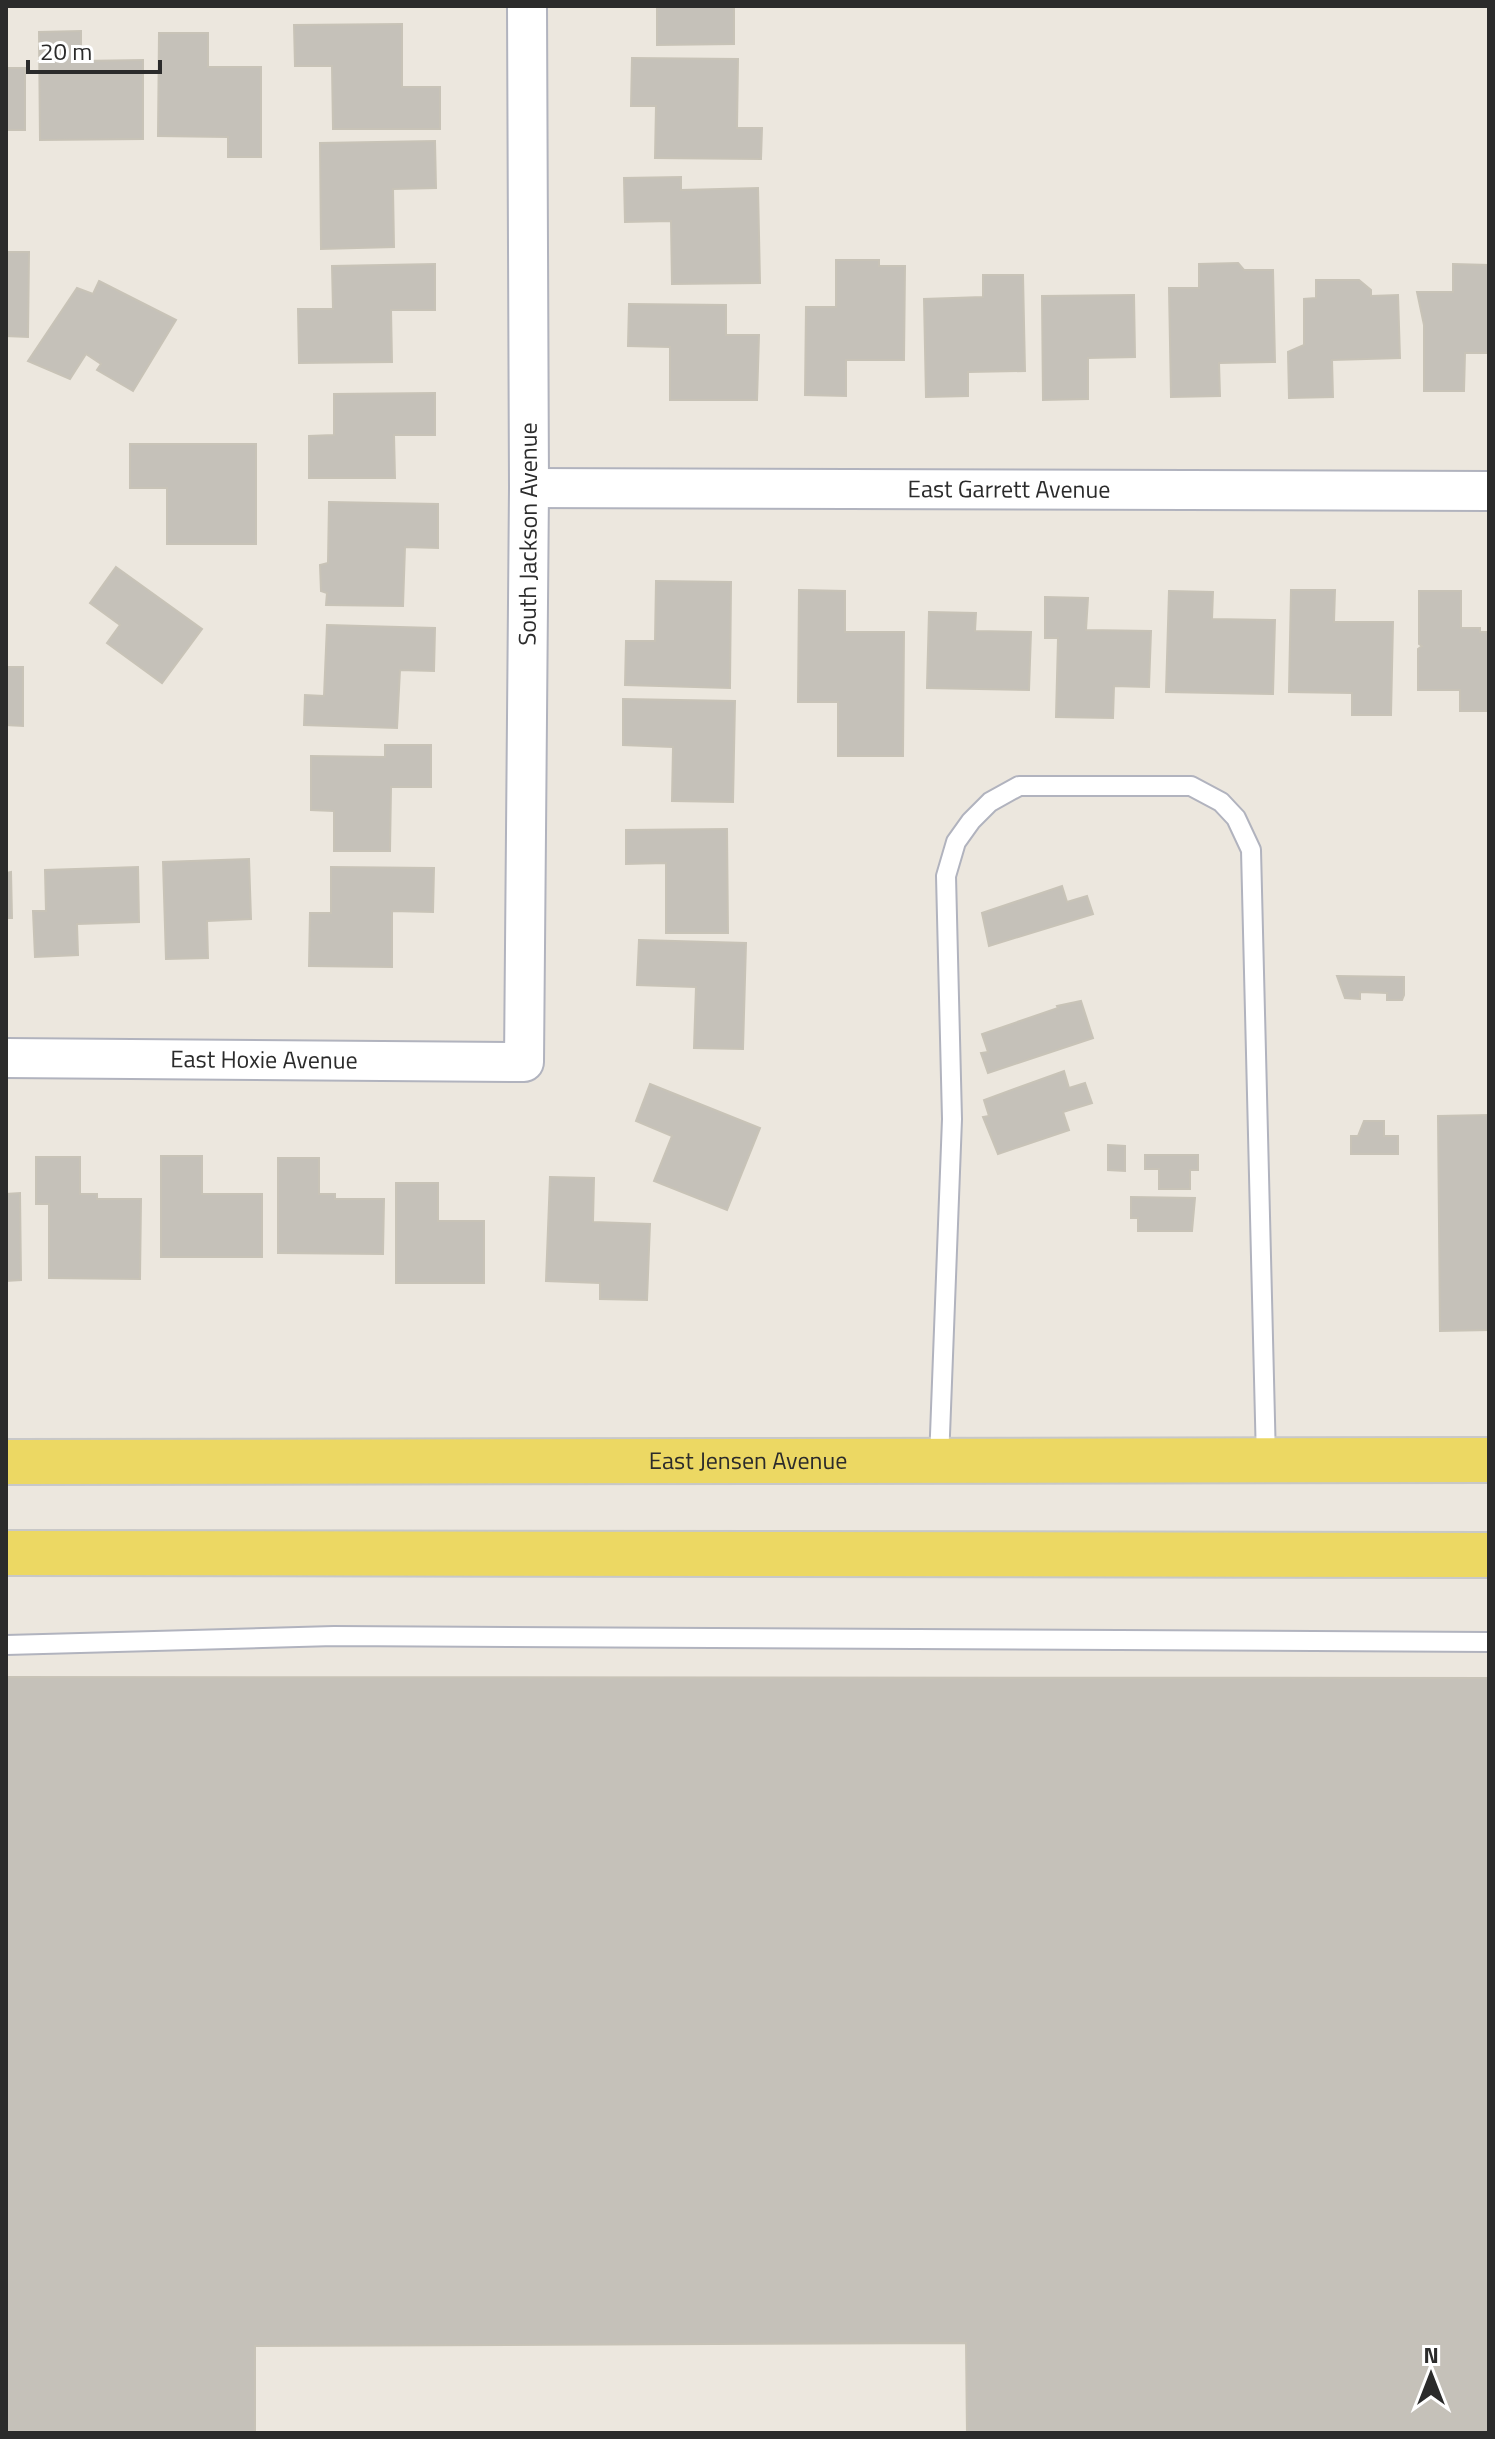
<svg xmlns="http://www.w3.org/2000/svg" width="1495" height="2439" font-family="'Titillium Web',sans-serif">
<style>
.building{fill:#c5c1b9;stroke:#c8c3b7;stroke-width:2}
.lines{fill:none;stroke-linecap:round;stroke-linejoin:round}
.service-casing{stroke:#b1b3be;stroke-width:22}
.minor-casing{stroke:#b1b3be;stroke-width:42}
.primary-casing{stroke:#c8c8c8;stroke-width:48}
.service{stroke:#fff;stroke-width:18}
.minor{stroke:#fff;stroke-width:38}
.primary{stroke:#ecd863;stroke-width:44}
.labels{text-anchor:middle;stroke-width:7;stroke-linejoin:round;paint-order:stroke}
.street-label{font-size:24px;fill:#2b2b2b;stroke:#fff}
</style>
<rect width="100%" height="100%" fill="#ece7de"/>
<g class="building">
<polygon points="657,6 734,6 734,44 657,45"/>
<polygon points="402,24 402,87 440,87 440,129 333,129 332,66 295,66 294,25"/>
<polygon points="81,31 81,61 143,60 143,139 40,140 39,32"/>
<polygon points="159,33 208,33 208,67 261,67 261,157 228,157 228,137 158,136"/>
<polygon points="632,58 738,59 737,128 762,128 761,159 655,158 656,106 631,106"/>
<rect x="6" y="68" width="19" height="62"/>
<polygon points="435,141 436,188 393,189 394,247 321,249 320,143"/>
<polygon points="681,177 681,190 758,188 760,283 672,284 671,221 625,222 624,178"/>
<polygon points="6,252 29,252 28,337 6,336"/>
<polygon points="836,260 879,260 879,266 905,266 904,360 846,360 846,396 805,395 806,307 836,307"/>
<polygon points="1238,263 1244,270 1273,270 1275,362 1219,363 1220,396 1171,397 1169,288 1199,288 1199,264"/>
<polygon points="435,264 435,310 391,310 392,362 299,363 298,309 333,309 332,266"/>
<polygon points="1453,264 1489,265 1489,353 1465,353 1464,391 1424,391 1424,325 1417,292 1453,292"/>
<polygon points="983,275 1023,275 1025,371 968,372 968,396 926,397 924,299 983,297"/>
<polygon points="1316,280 1359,280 1371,290 1371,296 1398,295 1400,358 1332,360 1333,397 1289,398 1288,352 1304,345 1304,299 1316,298"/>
<polygon points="99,281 176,320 133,391 97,370 101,364 86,354 70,379 28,361 77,288 93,294"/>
<polygon points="1134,295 1135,357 1088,358 1088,399 1043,400 1042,296"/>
<polygon points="629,304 726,305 726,335 759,335 757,400 670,400 670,347 628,346"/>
<polygon points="435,393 435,435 394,435 395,478 309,478 309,436 334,435 334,394"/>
<polygon points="130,444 256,444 256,544 167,544 167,488 130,488"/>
<polygon points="329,502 438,504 438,548 405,547 403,606 326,605 327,593 321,591 320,565 328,563"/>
<polygon points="116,567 202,629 162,683 107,643 120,625 90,603"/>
<polygon points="656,581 731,582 730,688 625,685 626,641 655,641"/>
<polygon points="799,590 845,591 845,632 904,632 903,756 838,756 838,702 798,702"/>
<polygon points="1291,590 1335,590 1334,622 1393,622 1391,715 1352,715 1352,693 1289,692"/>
<polygon points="1169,591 1213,592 1212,619 1275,620 1273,694 1166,692"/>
<polygon points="1419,591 1461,591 1461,628 1480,628 1480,632 1489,632 1489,711 1460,711 1460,690 1418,690 1418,649 1422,646 1419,644"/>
<polygon points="1045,597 1088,598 1086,630 1151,631 1149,687 1114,686 1113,718 1056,717 1058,638 1045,638"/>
<polygon points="929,612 976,613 975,631 1031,632 1029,690 927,688"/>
<polygon points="327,625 435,628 434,671 400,670 397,728 304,725 305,695 324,696"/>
<polygon points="6,667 23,667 23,726 6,725"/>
<polygon points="623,699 735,701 733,802 672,801 673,747 623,745"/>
<polygon points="385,745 431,745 431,787 391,787 390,851 334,851 334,811 311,810 311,756 385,757"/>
<polygon points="727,829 728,933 666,933 666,863 626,864 626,830"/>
<polygon points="249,859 251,919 207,921 208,958 166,959 163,862"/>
<polygon points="138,867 139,922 77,924 78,955 35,957 33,911 46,911 45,870"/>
<polygon points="331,867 434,868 433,912 392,911 392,967 309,966 310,913 331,913"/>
<polygon points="11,872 12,918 6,918 6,873"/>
<polygon points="1062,886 1067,902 1087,896 1093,914 989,946 982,913"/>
<polygon points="639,940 746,943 743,1049 694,1048 696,987 637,985"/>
<polygon points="1337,976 1404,977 1404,995 1402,1000 1387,1000 1387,993 1360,992 1360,999 1345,998"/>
<polygon points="1081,1001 1093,1038 988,1073 981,1053 988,1052 982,1034 1058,1008 1057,1006"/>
<polygon points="1064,1071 1069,1088 1085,1083 1092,1103 1063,1112 1069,1130 998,1154 983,1117 989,1116 984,1100"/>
<polygon points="650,1084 760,1128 727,1210 654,1181 672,1136 636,1121"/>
<polygon points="1489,1115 1489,1330 1440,1331 1438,1116"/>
<polygon points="1364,1121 1384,1121 1384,1136 1398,1136 1398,1154 1351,1154 1351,1136 1358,1136"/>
<polygon points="1108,1145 1125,1146 1125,1171 1108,1170"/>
<polygon points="1145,1155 1198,1155 1198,1170 1190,1170 1190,1189 1159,1189 1159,1169 1145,1169"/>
<polygon points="161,1156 202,1156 202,1194 262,1194 262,1257 161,1257"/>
<polygon points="36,1157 80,1157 80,1194 97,1194 97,1199 141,1199 140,1279 49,1278 49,1204 36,1204"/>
<polygon points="278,1158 319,1158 319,1194 335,1194 335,1199 384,1199 383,1254 278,1253"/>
<polygon points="550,1177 594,1178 593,1222 650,1224 647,1300 600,1299 600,1283 546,1281"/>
<polygon points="396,1183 438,1183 438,1221 484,1221 484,1283 396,1283"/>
<polygon points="20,1193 21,1280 6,1281 6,1194"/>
<polygon points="1131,1197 1195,1198 1192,1231 1138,1231 1138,1218 1131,1218"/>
<polygon points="6,1677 1489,1678 1489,2433 967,2433 966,2343 255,2346 255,2433 6,2433"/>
</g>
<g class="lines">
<defs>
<g id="service">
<polyline points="939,1461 952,1119 946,876 956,842 971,821 990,802 1019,786 1191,786 1221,802 1236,818 1251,850 1266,1460"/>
<polyline points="6,1645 334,1636 1489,1642"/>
</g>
<g id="minor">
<path id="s1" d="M529,488L1489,491"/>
<path id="s2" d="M6,1058L524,1062L529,488L527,6"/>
</g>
<g id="primary">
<path id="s3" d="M6,1462L1489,1460"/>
<polyline points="6,1553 1489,1555"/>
</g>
</defs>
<use href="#service" class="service-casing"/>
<use href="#minor" class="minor-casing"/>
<use href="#primary" class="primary-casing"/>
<use href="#service" class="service"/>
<use href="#minor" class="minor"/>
<use href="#primary" class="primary"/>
</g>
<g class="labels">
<g class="street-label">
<text dy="8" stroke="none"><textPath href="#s1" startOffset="480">East Garrett Avenue</textPath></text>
<text dy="8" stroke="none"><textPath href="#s2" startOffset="1046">South Jackson Avenue</textPath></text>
<text dy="8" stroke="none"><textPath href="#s2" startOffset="258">East Hoxie Avenue</textPath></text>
<text dy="8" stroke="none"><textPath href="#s3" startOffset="742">East Jensen Avenue</textPath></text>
</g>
</g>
<rect width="1495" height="2439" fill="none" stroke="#2b2b2b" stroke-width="16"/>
<g transform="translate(1431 2375)" stroke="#ffffff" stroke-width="6" paint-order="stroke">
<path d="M0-6L14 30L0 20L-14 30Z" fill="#2b2b2b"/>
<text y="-12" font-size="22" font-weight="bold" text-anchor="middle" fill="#2b2b2b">N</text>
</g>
<path d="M28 60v12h132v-12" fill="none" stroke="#2b2b2b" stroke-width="4"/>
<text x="40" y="60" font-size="24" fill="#2b2b2b" stroke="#ffffff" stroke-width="6" paint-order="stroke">20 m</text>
</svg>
